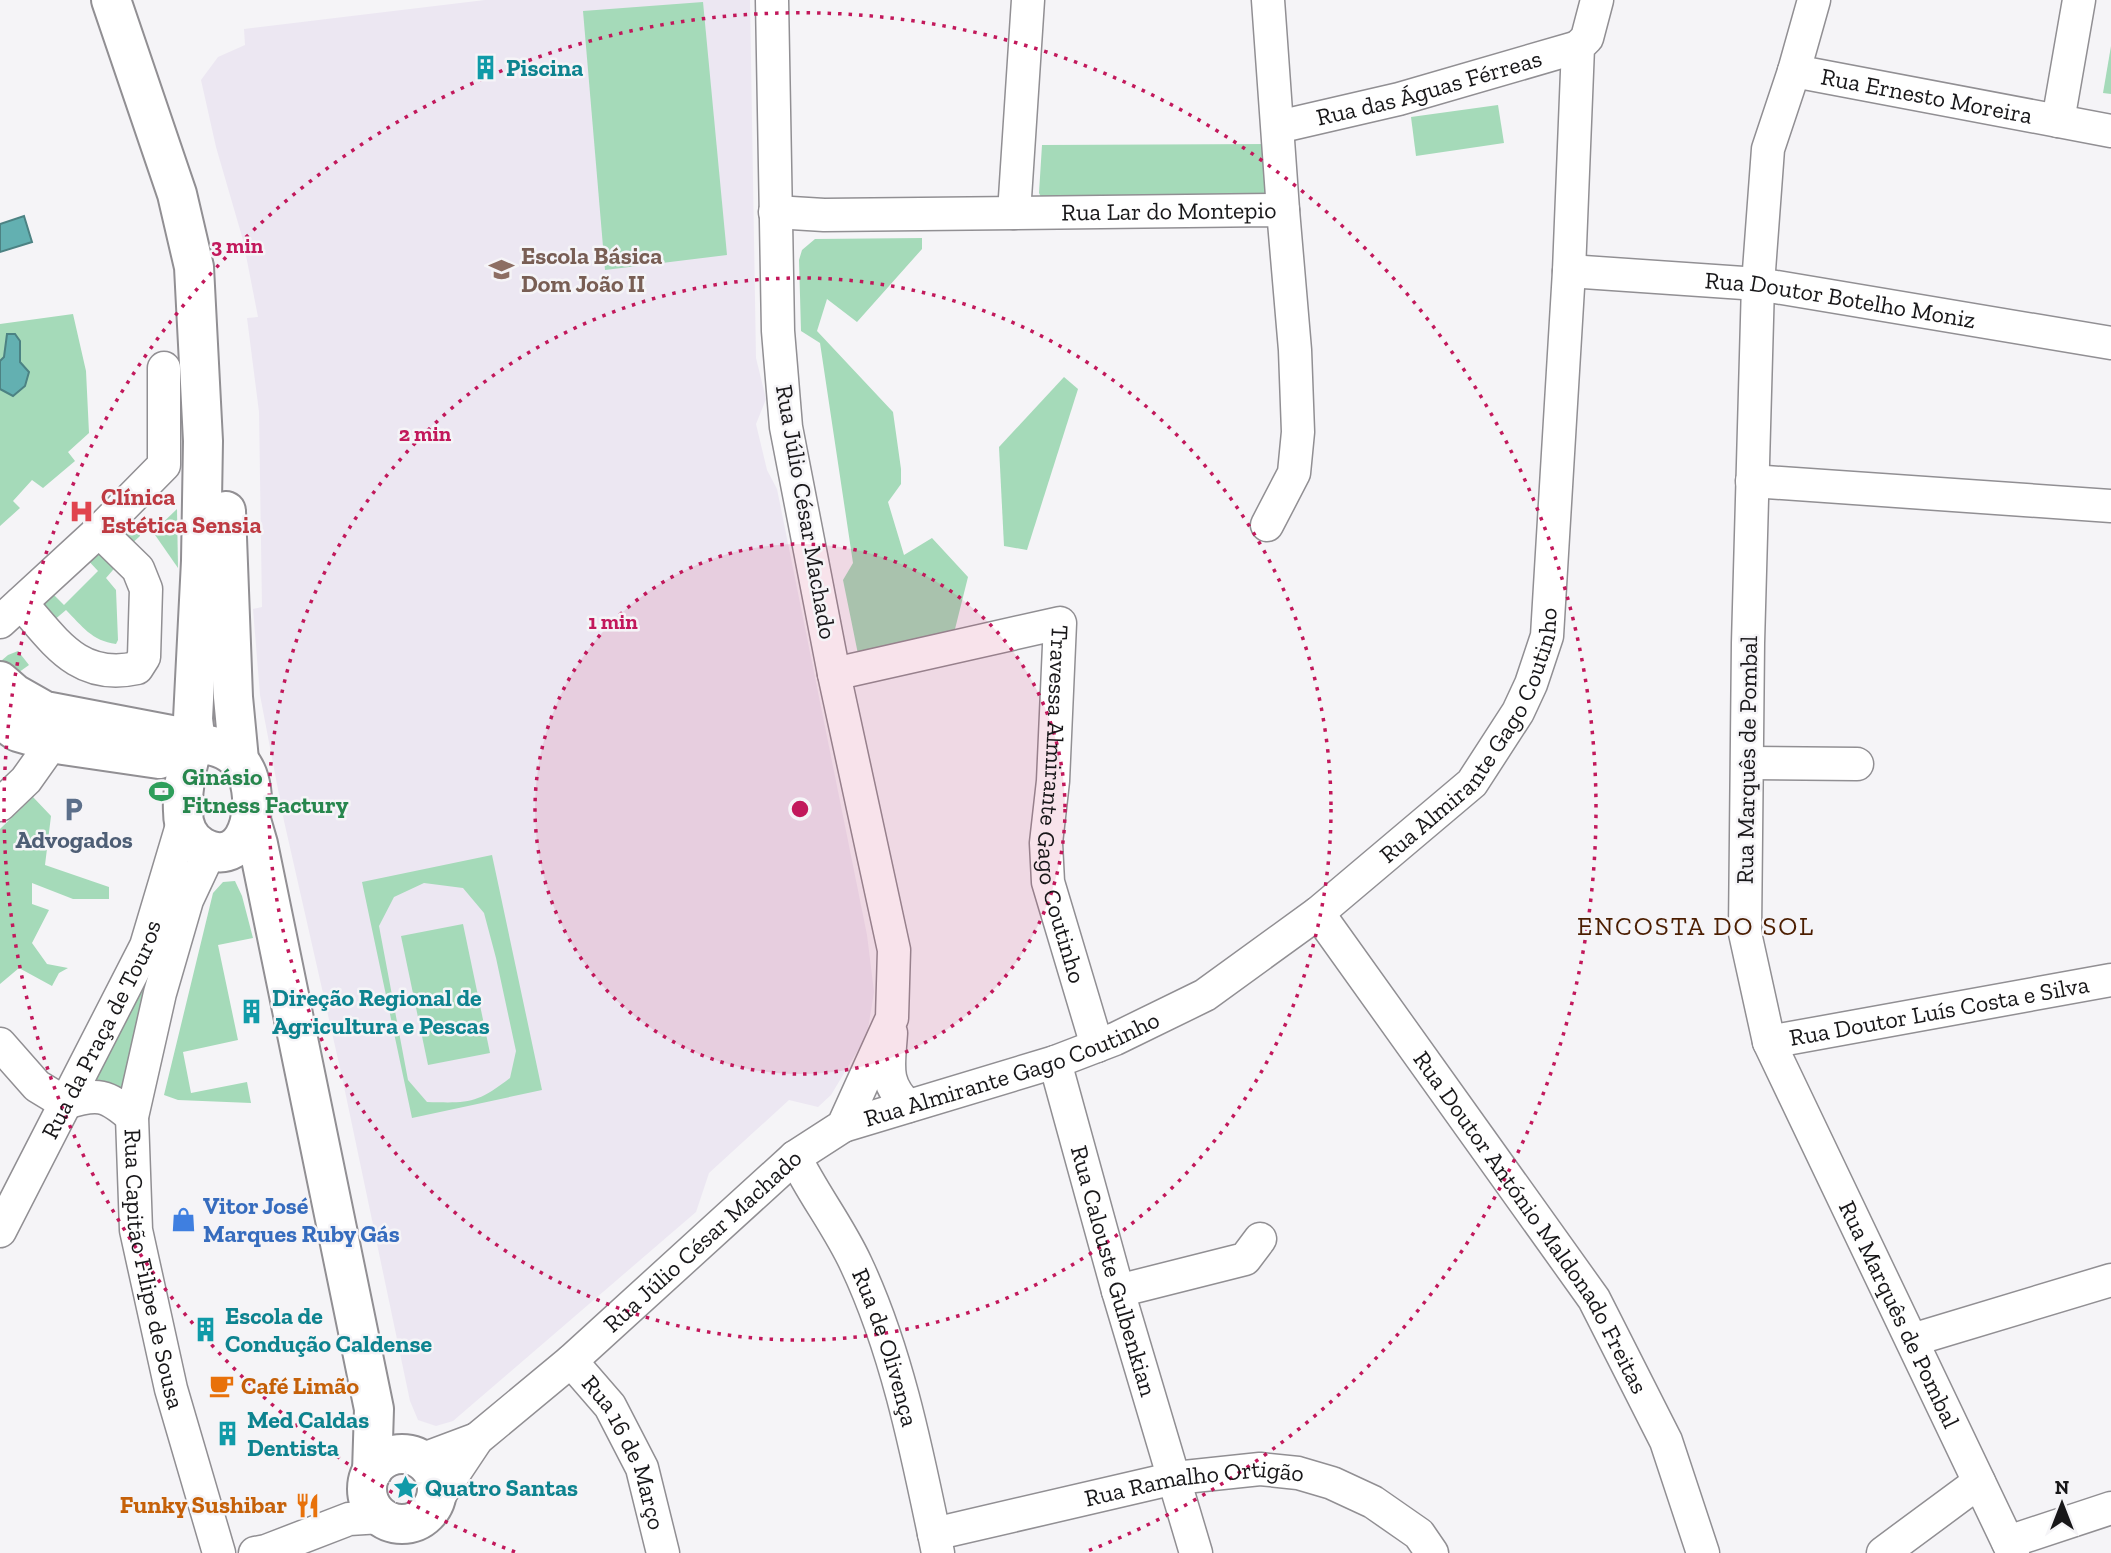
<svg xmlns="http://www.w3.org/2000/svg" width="2111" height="1553" font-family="'Zilla Slab',serif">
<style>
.built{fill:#ece7f2}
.green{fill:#a5dab9;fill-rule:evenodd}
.water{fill:#63b0b1;stroke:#4c8283;stroke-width:2}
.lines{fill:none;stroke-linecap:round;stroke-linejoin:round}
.minor-casing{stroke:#918f93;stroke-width:35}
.major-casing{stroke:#918f93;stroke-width:42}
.minor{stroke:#fff;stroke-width:32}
.major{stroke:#fff;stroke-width:38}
.ring{fill:none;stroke:#c2185b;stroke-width:3.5;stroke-dasharray:3.5 7}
.labels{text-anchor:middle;stroke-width:5;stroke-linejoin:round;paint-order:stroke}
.culture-label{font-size:24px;font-weight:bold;fill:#0d838f;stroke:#f5f4f7;text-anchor:start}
.street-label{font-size:24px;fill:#181719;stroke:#f5f4f7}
.education-label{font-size:24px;font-weight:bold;fill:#785e54;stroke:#f5f4f7;text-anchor:start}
.health-label{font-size:24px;font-weight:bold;fill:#be3a42;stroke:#f5f4f7;text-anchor:start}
.leisure-label{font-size:24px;font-weight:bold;fill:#27864d;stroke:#f5f4f7;text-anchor:start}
.service-label{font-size:24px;font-weight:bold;fill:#4e5e75;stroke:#f5f4f7}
.shop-label{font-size:24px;font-weight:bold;fill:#366cbe;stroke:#f5f4f7;text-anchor:start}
.food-label{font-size:24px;font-weight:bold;fill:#c56008;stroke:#f5f4f7;text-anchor:start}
.neighbourhood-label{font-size:26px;letter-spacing:2px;fill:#4b1d00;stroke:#f5f4f7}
.centre{fill:#c2185b;stroke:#f5f4f7;stroke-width:3.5}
.ring-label{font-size:21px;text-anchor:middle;font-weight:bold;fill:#c2185b;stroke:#f5f4f7;stroke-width:5;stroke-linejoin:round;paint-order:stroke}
</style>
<rect width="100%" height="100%" fill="#f5f4f7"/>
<polygon class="built" points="485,0 750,0 756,358 766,399 756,424 767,470 777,489 867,935 874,992 867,1035 831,1095 818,1107 789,1100 709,1173 696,1212 453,1421 436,1426 418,1420 410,1401 342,1077 284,821 260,695 253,609 262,607 259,412 247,318 258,317 243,240 216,147 201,80 218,57 245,45 244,29"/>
<g class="green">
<polygon points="703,2 727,255 605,270 583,11"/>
<polygon points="2111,46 2111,94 2103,93"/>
<polygon points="1498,105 1504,143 1416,156 1411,117"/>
<polygon points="1269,144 1270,198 1045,205 1039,193 1042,145"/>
<polygon points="922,238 922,249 857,322 827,299 817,331 893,412 901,469 901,484 888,502 904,555 932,538 968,577 953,637 858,654 843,580 853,563 820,343 801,331 799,260 802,250 815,239"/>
<polygon points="73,314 86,371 89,433 68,452 75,461 43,488 32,480 13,501 20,508 0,526 0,324"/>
<polygon points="1064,377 1078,389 1027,550 1004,546 999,447"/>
<polygon points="177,509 178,568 153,532"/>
<polygon points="127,517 140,525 140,536 128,547 124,542 120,525"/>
<path d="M95,548L119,563L106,578L116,590L118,640L116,644C92,641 82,626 66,610L53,621L41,603L51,592L64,605L98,571L85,557Z"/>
<polygon points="18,651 29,665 15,675 1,661 8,655"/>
<polygon points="33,797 51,816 45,865 109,887 109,899 73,899 32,883 32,904 49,910 32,943 47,964 68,968 59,973 52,986 19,968 0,984 0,829"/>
<polygon points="178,851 191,862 127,1099 85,1081"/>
<path d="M492,855L542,1090L412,1118L362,882ZM424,883L463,888L484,913L496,958L516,1051L510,1078C476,1104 469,1103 427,1102L408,1080L379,926L394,897Z"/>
<polygon points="235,881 242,896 253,938 218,945 238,1040 183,1052 191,1093 247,1082 251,1103 178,1100 164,1095 213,893 223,882"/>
<polygon points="463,924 490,1053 428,1065 401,936"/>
</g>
<g class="water">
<polygon points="24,216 32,242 0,252 0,224"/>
<polygon points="7,334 15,334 20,341 20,362 29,372 25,386 13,396 0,389 0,361 4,357"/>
</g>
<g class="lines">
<defs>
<g id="minor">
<polyline points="1268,0 1283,210"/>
<path id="s1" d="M1814,0L1794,71L1768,149L1758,284L1748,643L1745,933L1769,1042L2013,1553"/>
<path id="s2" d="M1794,71L2111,131"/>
<polyline points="2058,121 2079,0"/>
<path id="s3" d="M1278,127L1399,99L1578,47"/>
<path id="s4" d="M775,212L824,215L1283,210L1295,350L1298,432L1294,473L1267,525"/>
<polyline points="1014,213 1028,0"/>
<path id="s5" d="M1569,271L1758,284L2111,343"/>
<polyline points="1752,481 2111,506"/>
<path d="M21,603C55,641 78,681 137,668L144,657L146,589L138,569L99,531"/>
<polyline points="0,622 99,531 164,465 164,368"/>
<path id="s6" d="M834,674L1060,623L1053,781L1046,843L1048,882L1097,1046"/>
<polyline points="1748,763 1857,764"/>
<polyline points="0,805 26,780 53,742"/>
<path id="s7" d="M210,851L187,900L160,993L132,1117L136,1230L171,1389L219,1553"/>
<path id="s8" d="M1318,913L1594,1299L1666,1441L1703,1553"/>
<path d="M891,1033C889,1065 883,1083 908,1106"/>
<path id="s9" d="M1769,1042L2111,980"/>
<polyline points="0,1044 37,1086 65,1103"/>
<path id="s10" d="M1055,1062L1118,1291L1196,1553"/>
<path d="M65,1103C98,1093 106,1094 132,1117"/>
<path id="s11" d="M843,1126L1055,1062L1115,1039L1205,995L1318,913L1472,783L1518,712L1531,684L1547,636L1569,271L1578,47L1587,38L1597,0"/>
<path id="s12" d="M795,1157C813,1194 839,1227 856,1264C898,1353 918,1457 938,1553"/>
<path id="s13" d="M0,1231L146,946L183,822"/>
<polyline points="1118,1291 1245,1259 1260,1239"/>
<polyline points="1912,1340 2111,1280"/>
<path id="s14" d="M571,1361L610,1406L642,1468L663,1553"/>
<polyline points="421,1460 477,1439"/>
<path id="s15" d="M435,1502L477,1439L571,1361L795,1157L843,1126L892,1018L894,950L834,674L786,427L778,331L772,0"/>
<path id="s16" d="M934,1534L1175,1478L1260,1469L1298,1473L1332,1483L1373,1502L1419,1534L1432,1553"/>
<polyline points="2008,1542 2111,1508"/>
<polyline points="255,1553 266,1551 349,1519 381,1517"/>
<polyline points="1883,1553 1979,1482"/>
</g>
<g id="major">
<polyline points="111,0 177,194 194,267 203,441 201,561 193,719 196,743"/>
<polyline points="226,511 233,697 239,760"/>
<polyline points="0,681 15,694 45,711 176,736 194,745"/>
<polyline points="0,719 18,732 63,745 159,759"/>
<path d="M196,743C212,745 228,748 239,761C265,789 252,874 202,847C188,839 183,826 183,811C182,795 187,756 196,743Z"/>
<polyline points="251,820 258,844 374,1409 372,1472"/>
<circle cx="402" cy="1489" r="35"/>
</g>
</defs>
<use href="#minor" class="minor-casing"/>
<use href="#major" class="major-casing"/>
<use href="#minor" class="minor"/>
<use href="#major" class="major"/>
</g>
<circle cx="800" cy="809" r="265" fill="#c2185b" fill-opacity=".12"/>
<g class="ring">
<circle cx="800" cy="809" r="265"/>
<circle cx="800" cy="809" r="531"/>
<path d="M515 1552A796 796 0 1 1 1085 1552"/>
</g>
<defs>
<symbol id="building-bare" viewBox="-9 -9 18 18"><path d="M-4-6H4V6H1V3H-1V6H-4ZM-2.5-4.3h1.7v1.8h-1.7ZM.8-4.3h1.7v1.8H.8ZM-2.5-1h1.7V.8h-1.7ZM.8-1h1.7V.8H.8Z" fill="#0f9aa8" stroke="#f5f4f7" stroke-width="2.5" paint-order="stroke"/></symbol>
<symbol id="school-bare" viewBox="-9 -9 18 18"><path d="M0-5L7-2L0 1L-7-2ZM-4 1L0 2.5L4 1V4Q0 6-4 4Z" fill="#8d6e63" stroke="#f5f4f7" stroke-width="2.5" paint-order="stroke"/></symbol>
<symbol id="hospital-bare" viewBox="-9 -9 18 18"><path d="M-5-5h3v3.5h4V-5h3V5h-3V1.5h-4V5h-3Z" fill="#e0444e" stroke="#f5f4f7" stroke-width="2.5" paint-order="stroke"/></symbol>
<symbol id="stadium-bare" viewBox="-9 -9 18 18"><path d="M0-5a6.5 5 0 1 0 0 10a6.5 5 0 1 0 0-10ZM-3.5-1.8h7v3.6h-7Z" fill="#2e9e5b" stroke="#f5f4f7" stroke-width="2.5" paint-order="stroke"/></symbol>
<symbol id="parking-bare" viewBox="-9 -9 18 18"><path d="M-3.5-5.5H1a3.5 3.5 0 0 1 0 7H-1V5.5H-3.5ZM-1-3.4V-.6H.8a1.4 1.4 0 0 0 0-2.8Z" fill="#5c6f8a" stroke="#f5f4f7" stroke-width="2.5" paint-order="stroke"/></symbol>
<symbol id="shop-bare" viewBox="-9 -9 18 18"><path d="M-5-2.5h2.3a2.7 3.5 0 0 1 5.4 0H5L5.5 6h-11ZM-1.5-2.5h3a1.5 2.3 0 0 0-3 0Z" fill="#3f7fe0" stroke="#f5f4f7" stroke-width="2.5" paint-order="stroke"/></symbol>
<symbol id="cafe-bare" viewBox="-9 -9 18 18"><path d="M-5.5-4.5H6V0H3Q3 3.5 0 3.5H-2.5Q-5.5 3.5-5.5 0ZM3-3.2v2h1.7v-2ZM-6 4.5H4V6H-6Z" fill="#e8710a" stroke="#f5f4f7" stroke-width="2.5" paint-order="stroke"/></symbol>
<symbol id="sight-bare" viewBox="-9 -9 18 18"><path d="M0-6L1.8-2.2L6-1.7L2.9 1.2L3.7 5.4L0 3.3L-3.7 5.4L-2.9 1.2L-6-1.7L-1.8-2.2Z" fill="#0f9aa8" stroke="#f5f4f7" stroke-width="2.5" paint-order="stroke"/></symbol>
<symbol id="restaurant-bare" viewBox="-9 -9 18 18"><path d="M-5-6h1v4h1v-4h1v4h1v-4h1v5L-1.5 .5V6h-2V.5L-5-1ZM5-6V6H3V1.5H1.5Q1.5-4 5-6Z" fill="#e8710a" stroke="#f5f4f7" stroke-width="2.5" paint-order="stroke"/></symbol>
</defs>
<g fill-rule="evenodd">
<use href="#building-bare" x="468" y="50" width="35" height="35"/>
<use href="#school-bare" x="484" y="252" width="35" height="35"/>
<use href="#hospital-bare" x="64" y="494" width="35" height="35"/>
<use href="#stadium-bare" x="144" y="774" width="35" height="35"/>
<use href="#parking-bare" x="56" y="792" width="35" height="35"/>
<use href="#building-bare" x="234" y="994" width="35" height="35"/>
<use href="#shop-bare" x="166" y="1202" width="35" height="35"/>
<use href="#building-bare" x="188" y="1312" width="35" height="35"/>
<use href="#cafe-bare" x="204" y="1368" width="35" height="35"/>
<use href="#building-bare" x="210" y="1416" width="35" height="35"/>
<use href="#sight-bare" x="388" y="1470" width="35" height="35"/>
<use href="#restaurant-bare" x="290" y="1488" width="35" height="35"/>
</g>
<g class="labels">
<g class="culture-label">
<text x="506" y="76">Piscina</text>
<text x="272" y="1006">Direção Regional de<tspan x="272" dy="28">Agricultura e Pescas</tspan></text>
<text x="225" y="1324">Escola de<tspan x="225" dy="28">Condução Caldense</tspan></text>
<text x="247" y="1428">Med Caldas<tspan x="247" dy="28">Dentista</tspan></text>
<text x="425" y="1496">Quatro Santas</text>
</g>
<g class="street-label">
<text dy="8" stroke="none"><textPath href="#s3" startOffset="156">Rua das Águas Férreas</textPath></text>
<text dy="8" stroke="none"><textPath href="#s2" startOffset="135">Rua Ernesto Moreira</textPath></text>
<text dy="8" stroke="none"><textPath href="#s4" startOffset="394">Rua Lar do Montepio</textPath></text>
<text dy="8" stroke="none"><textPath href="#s5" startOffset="273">Rua Doutor Botelho Moniz</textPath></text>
<text transform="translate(806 512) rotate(80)" y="8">Rua Júlio César Machado</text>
<text dy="8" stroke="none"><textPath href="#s11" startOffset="766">Rua Almirante Gago Coutinho</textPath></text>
<text transform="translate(1747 760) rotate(-89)" y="8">Rua Marquês de Pombal</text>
<text dy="8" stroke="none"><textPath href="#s6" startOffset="415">Travessa Almirante Gago Coutinho</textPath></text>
<text dy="8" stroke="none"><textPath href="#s9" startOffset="173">Rua Doutor Luís Costa e Silva</textPath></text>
<text dy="8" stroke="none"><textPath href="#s13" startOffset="226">Rua da Praça de Touros</textPath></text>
<text dy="8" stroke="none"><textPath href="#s11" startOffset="178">Rua Almirante Gago Coutinho</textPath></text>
<text dy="8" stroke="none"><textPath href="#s8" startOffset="376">Rua Doutor António Maldonado Freitas</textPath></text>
<text dy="8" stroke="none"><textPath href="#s15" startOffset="376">Rua Júlio César Machado</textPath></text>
<text dy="8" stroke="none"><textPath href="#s7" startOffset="432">Rua Capitão Filipe de Sousa</textPath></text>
<text dy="8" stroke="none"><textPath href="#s10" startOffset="217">Rua Calouste Gulbenkian</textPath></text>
<text dy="8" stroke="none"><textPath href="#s1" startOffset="1354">Rua Marquês de Pombal</textPath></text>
<text dy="8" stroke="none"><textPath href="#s12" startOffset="212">Rua de Olivença</textPath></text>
<text dy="8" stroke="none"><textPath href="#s14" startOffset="108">Rua 16 de Março</textPath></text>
<text dy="8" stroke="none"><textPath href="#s16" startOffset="266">Rua Ramalho Ortigão</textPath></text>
</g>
<g class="education-label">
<text x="521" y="264">Escola Básica<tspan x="521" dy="28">Dom João II</tspan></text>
</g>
<g class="health-label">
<text x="101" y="505">Clínica<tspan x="101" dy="28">Estética Sensia</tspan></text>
</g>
<g class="leisure-label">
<text x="182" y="785">Ginásio<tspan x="182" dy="28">Fitness Factury</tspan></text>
</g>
<g class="service-label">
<text x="74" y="848">Advogados</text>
</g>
<g class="shop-label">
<text x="203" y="1214">Vitor José<tspan x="203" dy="28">Marques Ruby Gás</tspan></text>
</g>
<g class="food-label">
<text x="241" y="1394">Café Limão</text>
<text x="287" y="1513" text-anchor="end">Funky Sushibar</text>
</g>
<g class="neighbourhood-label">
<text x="1696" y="935">ENCOSTA DO SOL</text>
</g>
</g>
<circle cx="800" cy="809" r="10" class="centre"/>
<g class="ring-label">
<text x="237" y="253">3 min</text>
<text x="425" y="441">2 min</text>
<text x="613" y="629">1 min</text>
</g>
<g transform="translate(2062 1504)" stroke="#f5f4f7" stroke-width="5" paint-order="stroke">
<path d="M0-5L12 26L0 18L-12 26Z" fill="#181719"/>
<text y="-10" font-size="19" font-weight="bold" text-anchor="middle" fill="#181719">N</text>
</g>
</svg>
